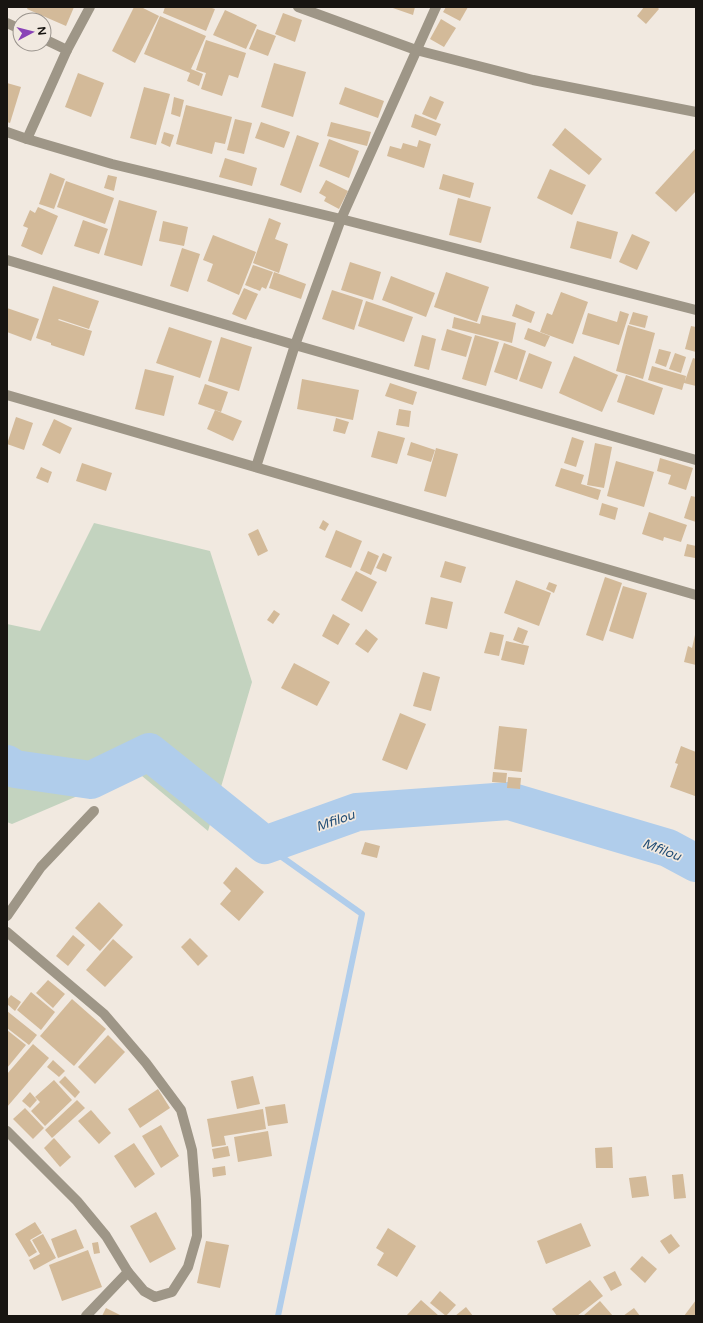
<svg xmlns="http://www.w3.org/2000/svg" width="703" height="1323" font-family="'Varela Round',sans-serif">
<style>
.green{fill:#c3d3bf}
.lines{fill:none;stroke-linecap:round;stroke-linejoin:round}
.stream{stroke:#b0cdeb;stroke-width:6}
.river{stroke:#b0cdeb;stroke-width:38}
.building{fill:#d3ba99}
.minor{stroke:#9e9687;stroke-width:10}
.labels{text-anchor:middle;stroke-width:3.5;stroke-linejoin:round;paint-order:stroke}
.water-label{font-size:13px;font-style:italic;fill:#224e76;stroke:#f1e9e0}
</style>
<rect width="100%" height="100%" fill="#f1e9e0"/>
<polygon class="green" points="94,523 210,551 252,682 208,831 136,771 12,824 7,822 7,624 40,631"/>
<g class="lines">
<polyline class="stream" points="265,845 362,914 278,1316"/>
<polyline class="river" points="7,764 15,769 91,780 149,752 265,845 357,812 509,801 668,848 696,863"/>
</g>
<g class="building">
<polygon points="28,7 74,7 66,26 27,9"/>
<polygon points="134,7 141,7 159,16 135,63 112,51"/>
<polygon points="165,7 209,7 215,9 206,31 163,13"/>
<polygon points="390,7 415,7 413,15"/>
<polygon points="446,7 468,7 460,21 443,12"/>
<polygon points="644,7 657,7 659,9 646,24 637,16"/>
<polygon points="225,10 257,25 246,49 213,35"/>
<polygon points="283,13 302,20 295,42 275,34"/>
<polygon points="160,16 206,36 191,69 203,74 199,86 187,81 190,73 144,54"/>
<polygon points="441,19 456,28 444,47 430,39"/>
<polygon points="257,29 276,36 268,56 249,49"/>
<polygon points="206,40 246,53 238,78 229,75 222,96 201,89 206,73 196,70"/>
<polygon points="274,63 306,72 293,117 261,107"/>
<polygon points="78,73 104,83 91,117 65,107"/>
<polygon points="7,83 21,87 10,123 7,122"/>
<polygon points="144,87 170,94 156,145 130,138"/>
<polygon points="345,87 384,101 378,118 339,104"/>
<polygon points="430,96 444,102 436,120 422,114"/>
<polygon points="174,97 184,100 180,117 171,114"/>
<polygon points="186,105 232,117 225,144 215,142 212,154 176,144"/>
<polygon points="415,114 441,124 436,136 411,127"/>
<polygon points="235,119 252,123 244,154 227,150"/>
<polygon points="261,122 290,132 284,148 255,138"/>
<polygon points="331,122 371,132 367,146 327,136"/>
<polygon points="565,128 602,159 589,175 552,145"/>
<polygon points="164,132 174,135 170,147 161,143"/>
<polygon points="297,135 319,143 301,193 280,185"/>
<polygon points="329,139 359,151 349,178 319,166"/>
<polygon points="419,140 431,144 424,168 387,156 390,146 401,149 403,143 417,147"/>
<polygon points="695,149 696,150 696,191 676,212 655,193"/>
<polygon points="225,158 257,168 252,186 219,177"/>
<polygon points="550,169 586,185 572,215 537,198"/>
<polygon points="50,173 65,179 54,209 39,204"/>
<polygon points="443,174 474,183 470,198 439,189"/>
<polygon points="108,175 117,177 114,191 104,188"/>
<polygon points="326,180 348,191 339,209 324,201 326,197 319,193"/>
<polygon points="66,181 114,198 105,224 57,207"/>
<polygon points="458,198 491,207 481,243 449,235"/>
<polygon points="119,200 157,211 142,266 104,255"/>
<polygon points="38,207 58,216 42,255 21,246 28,228 23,226 30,210 35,213"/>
<polygon points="269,218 281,223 275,239 288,244 279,273 253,263"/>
<polygon points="83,220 108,229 99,254 74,246"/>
<polygon points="163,221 188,227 184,246 159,241"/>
<polygon points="577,221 618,232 611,259 570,248"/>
<polygon points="632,234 650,242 637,270 619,262"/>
<polygon points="213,235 256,252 239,295 207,281 213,264 203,260"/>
<polygon points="182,248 200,254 188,292 170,286"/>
<polygon points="350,262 381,272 373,300 341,290"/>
<polygon points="253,265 273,272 266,289 262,287 260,291 245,285"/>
<polygon points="274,272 306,284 301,299 269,288"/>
<polygon points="446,272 489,287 477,322 434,307"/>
<polygon points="391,276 435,293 426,317 382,300"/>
<polygon points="53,286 99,301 89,329 59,319 58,320 92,331 84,356 51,345 51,343 36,338"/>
<polygon points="244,288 258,294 246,320 232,314"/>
<polygon points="332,290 363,300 354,330 322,319"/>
<polygon points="561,292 588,302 573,344 540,332 547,313 552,315"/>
<polygon points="366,301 413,317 404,342 358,326"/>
<polygon points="516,304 535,312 531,323 512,316"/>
<polygon points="7,308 39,319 31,341 7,332"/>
<polygon points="620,311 629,314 619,345 582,334 588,313 617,322"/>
<polygon points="633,312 648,316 645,328 629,324"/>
<polygon points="482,315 516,323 512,343 452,328 454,317 480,324"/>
<polygon points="628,325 655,333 643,379 616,371"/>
<polygon points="691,326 696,327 696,352 685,349"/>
<polygon points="169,327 212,341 200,378 156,363"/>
<polygon points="528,328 550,336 545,347 524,339"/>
<polygon points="447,329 472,337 466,357 441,350"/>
<polygon points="422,335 436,339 429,370 414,366"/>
<polygon points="475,335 499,342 486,386 462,379"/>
<polygon points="221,337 252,347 239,391 208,381"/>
<polygon points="504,343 526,351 517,380 494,372"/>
<polygon points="659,349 671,352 666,367 655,363"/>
<polygon points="529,353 552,362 542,389 519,381"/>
<polygon points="675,353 686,357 681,373 669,369"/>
<polygon points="574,356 618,375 602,412 559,393"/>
<polygon points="693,358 696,359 696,386 684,383 682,390 648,380 652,366 686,376 685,381"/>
<polygon points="145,369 174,376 164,416 135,409"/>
<polygon points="626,375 663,388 654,415 617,402"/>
<polygon points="302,379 359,390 353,420 297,409"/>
<polygon points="390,383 417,392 413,405 385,396"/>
<polygon points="205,384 228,392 221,412 198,404"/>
<polygon points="399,409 411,411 409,427 396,425"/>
<polygon points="215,410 242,421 233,441 207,429"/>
<polygon points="16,417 33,423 24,450 7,444"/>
<polygon points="336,418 349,422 345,434 333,431"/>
<polygon points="54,419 72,428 60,454 42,445"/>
<polygon points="378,431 405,438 397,464 371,457"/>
<polygon points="572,437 584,441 576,467 564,463"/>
<polygon points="411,442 435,450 431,462 407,455"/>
<polygon points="595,443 612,447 604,488 587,485"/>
<polygon points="436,448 458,454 446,497 424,491"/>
<polygon points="660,458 693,468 686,490 668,484 671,475 657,471"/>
<polygon points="616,461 654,472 644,507 607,496"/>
<polygon points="82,463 112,473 106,491 76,481"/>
<polygon points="41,467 52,472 48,483 36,478"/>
<polygon points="561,468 584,475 581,484 601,490 598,500 555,486"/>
<polygon points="691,496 696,497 696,522 684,518"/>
<polygon points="602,503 618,508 615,520 599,515"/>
<polygon points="649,512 687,525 681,542 664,537 663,541 642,534"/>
<polygon points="323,520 329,524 325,531 319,528"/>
<polygon points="258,529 268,551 258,556 248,534"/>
<polygon points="336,530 362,541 351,568 325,557"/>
<polygon points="687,544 696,546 695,558 684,556"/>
<polygon points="368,551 379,556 371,575 360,570"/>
<polygon points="383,553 392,557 386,572 376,568"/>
<polygon points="445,561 466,567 461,583 440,577"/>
<polygon points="356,571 377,582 362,612 341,600"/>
<polygon points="605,577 622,583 603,641 586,635"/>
<polygon points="516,580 551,593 539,626 504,613"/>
<polygon points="549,582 557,585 554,593 546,589"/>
<polygon points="623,586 647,593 633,639 609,631"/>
<polygon points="431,597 453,602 447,629 425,624"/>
<polygon points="274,610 280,614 273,624 267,620"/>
<polygon points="333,614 350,624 338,645 322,636"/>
<polygon points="518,627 528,631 523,644 513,640"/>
<polygon points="366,629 378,639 368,653 355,644"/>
<polygon points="490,632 504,635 499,656 484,653"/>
<polygon points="695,635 696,635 696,665 684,662 688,646 692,648"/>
<polygon points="506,641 529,646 524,665 501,660"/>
<polygon points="294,663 330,682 317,706 281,688"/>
<polygon points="423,672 440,677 431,711 413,706"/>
<polygon points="400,713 426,724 407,770 382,760"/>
<polygon points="499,726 527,729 522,772 494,769"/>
<polygon points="681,746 696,752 695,796 670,787 678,764 675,763"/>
<polygon points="493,772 507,773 506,783 492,782"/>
<polygon points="508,777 521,778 520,789 507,788"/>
<polygon points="365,842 380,846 377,858 361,854"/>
<polygon points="236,867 264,892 239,921 220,904 231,891 223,883"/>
<polygon points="99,902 123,925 100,951 75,928"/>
<polygon points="73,935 85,945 68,966 56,956"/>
<polygon points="190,938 208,956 198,966 181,947"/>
<polygon points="113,939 133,957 105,987 86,970"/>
<polygon points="48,980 65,994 53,1008 36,993"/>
<polygon points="31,992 55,1012 41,1030 17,1010"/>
<polygon points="11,995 21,1002 15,1011 7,1004 7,1000"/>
<polygon points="72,999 106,1029 74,1066 40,1036"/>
<polygon points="7,1011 37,1035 29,1045 7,1028"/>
<polygon points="7,1030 26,1045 7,1068"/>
<polygon points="108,1035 125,1052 95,1084 78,1067"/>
<polygon points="33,1044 49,1058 7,1107 7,1074"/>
<polygon points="53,1060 65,1071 59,1077 47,1067"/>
<polygon points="65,1076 80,1092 75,1098 59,1082"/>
<polygon points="253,1076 260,1104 237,1109 231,1081"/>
<polygon points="54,1080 72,1100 45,1126 31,1111 40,1102 35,1097"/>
<polygon points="158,1089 170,1108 140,1128 128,1109"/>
<polygon points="30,1092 37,1100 30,1108 22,1101"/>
<polygon points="77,1100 85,1108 52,1138 45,1130"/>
<polygon points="285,1104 288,1123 268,1126 265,1107"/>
<polygon points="25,1108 44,1128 33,1139 13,1119"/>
<polygon points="263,1109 266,1129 224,1136 226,1145 212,1147 207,1119"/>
<polygon points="91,1110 111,1133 99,1144 78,1121"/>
<polygon points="161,1125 179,1156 161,1168 142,1136"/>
<polygon points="268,1131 272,1156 238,1162 234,1137"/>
<polygon points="54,1138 71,1157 60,1167 44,1148"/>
<polygon points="134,1143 155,1174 135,1188 114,1156"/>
<polygon points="228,1146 230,1156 214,1159 212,1149"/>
<polygon points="612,1147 613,1168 596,1168 595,1148"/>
<polygon points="225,1166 226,1175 213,1177 212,1168"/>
<polygon points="683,1174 686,1198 674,1199 672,1175"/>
<polygon points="646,1176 649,1196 632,1198 629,1178"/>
<polygon points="156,1212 176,1249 150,1263 130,1226"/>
<polygon points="35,1222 42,1233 30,1240 37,1252 29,1257 15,1234"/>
<polygon points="581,1223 591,1246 546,1264 537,1241"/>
<polygon points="388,1228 416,1246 397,1277 377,1265 384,1253 376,1248"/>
<polygon points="76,1229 84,1248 58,1258 51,1239"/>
<polygon points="43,1234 56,1258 34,1270 29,1260 40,1254 32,1240"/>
<polygon points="671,1234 680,1246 669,1254 660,1241"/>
<polygon points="206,1241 229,1245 220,1288 197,1283"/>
<polygon points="98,1242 100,1253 94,1254 92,1243"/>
<polygon points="88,1250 102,1287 62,1301 49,1265"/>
<polygon points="642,1256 657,1269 645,1283 630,1269"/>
<polygon points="615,1271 622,1285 611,1291 603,1277"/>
<polygon points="590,1280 603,1296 577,1316 557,1316 552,1309"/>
<polygon points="440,1291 456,1305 446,1316 430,1303"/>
<polygon points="421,1300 439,1316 406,1316"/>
<polygon points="696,1300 696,1316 684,1316"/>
<polygon points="600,1301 613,1316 583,1316"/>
<polygon points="466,1307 473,1316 455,1316"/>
<polygon points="106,1308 122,1316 102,1316"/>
<polygon points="634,1308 640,1316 623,1316"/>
</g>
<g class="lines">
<g class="minor">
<polyline points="298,7 416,50 533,80 696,112"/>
<polyline points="7,23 20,29"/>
<polyline points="44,39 67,50"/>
<polyline points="7,132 27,139 112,164 341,219 696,310"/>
<polyline points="27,139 67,50 90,7"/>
<polyline points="7,260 295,345 696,460"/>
<polyline points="7,395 696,595"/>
<polyline points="256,467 295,345 341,219 436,7"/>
<polyline points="7,916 41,867 94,811"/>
<polyline points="7,932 104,1014 146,1063 181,1110 192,1150 196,1200 197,1236 188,1267 172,1292 155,1297 144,1291 128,1272 106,1236 77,1201 7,1131"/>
<polyline points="86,1316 128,1272"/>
</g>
</g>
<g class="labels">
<g class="water-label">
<text transform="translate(335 820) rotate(-19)" y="5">Mfilou</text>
<text transform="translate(662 849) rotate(21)" y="5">Mfilou</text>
</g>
</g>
<rect width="703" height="1323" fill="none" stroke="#181511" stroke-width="16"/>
<g transform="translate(32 32) rotate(83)"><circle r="19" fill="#f1e9e0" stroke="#9a948d"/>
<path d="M0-3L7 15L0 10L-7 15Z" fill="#8943b7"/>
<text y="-6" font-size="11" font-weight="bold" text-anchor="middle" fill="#181511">N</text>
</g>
</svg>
